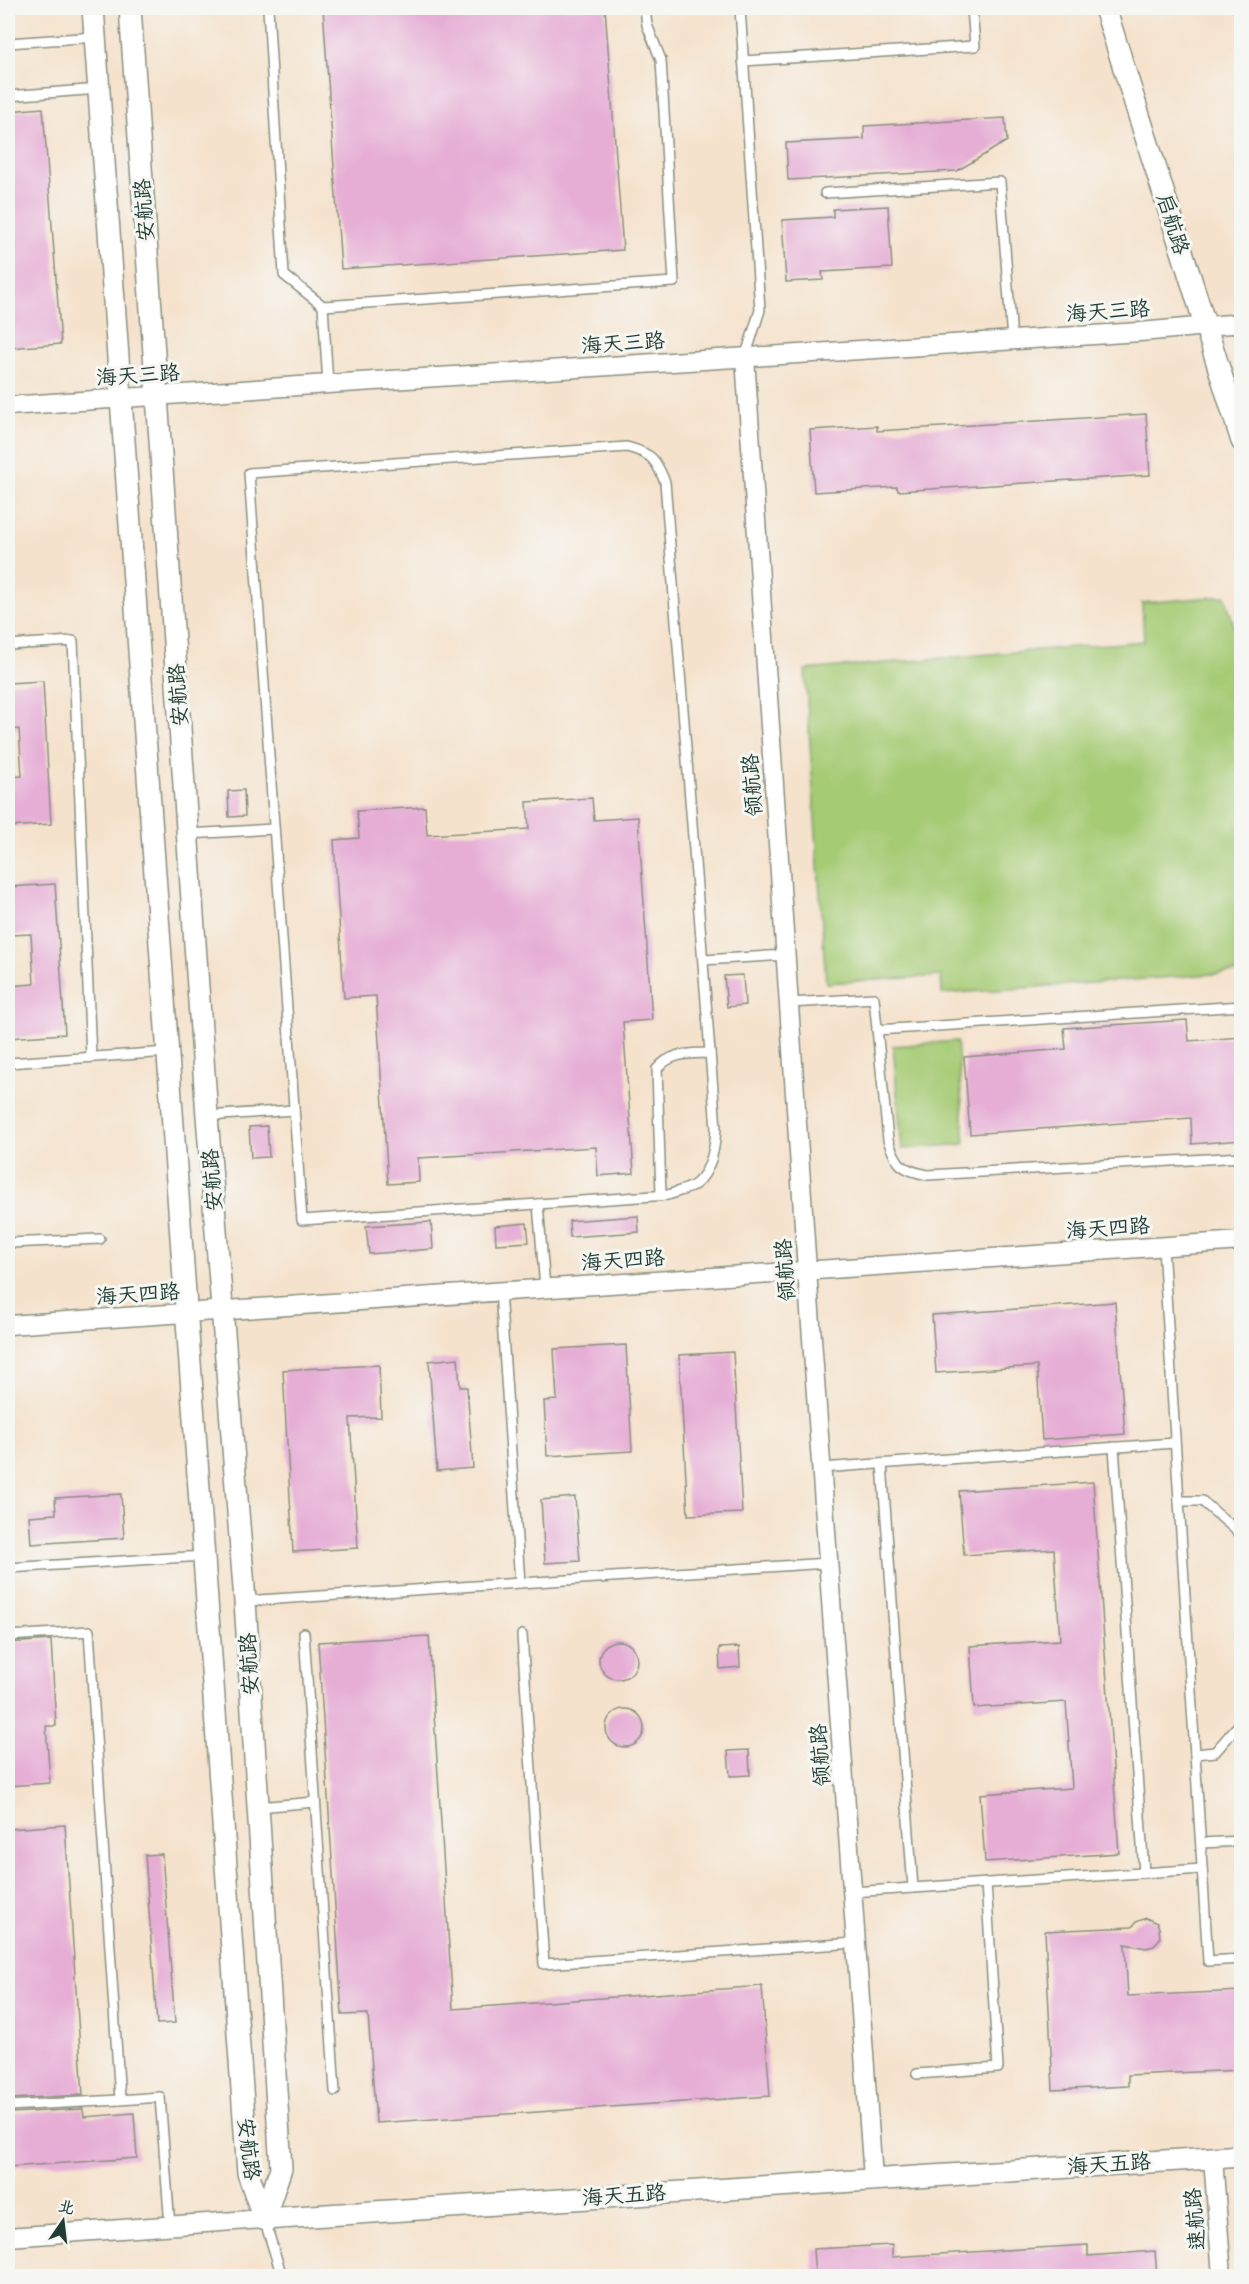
<svg xmlns="http://www.w3.org/2000/svg" width="1249" height="2284" font-family="Mynerve,'LXGW WenKai TC',sans-serif">
<style>
.green{fill:#a6cb75;stroke:#628454;stroke-width:1.5}
.building{fill:#e6add5}
.lines{fill:none;stroke-linecap:round;stroke-linejoin:round}
.service-casing{stroke:#8a9080;stroke-width:12}
.minor-casing{stroke:#8a9080;stroke-width:21}
.tertiary-casing{stroke:#8a9080;stroke-width:24}
.service{stroke:#fff;stroke-width:9}
.minor{stroke:#fff;stroke-width:18}
.tertiary{stroke:#fff;stroke-width:21}
.labels{text-anchor:middle;stroke-width:6;stroke-linejoin:round;paint-order:stroke}
.street-label{font-size:21px;fill:#1f3d34;stroke:#f6f6f2}
</style>
<rect width="100%" height="100%" fill="#f6f6f2"/>
<filter id="ink" filterUnits="userSpaceOnUse"><feTurbulence type="fractalNoise" baseFrequency=".0167" numOctaves="2"/><feDisplacementMap in="SourceGraphic" scale="12" xChannelSelector="R" yChannelSelector="G"/><feConvolveMatrix kernelMatrix="1 2 1 2 8 2 1 2 1" color-interpolation-filters="sRGB"/></filter>
<filter id="wash" filterUnits="userSpaceOnUse"><feTurbulence type="fractalNoise" baseFrequency=".008" numOctaves="4" result="noise"/><feDisplacementMap in="SourceGraphic" scale="24" xChannelSelector="R" yChannelSelector="G"/><feGaussianBlur stdDeviation="1.35" result="paint"/><feColorMatrix in="noise" values="0 0 0 0 0 0 0 0 0 0 0 0 0 0 0 0 0 1.4 0 .05"/><feComposite in="paint" operator="in"/></filter>
<g filter="url(#wash)">
<rect width="100%" height="100%" fill="#f5e2cc"/>
<g class="green">
<polygon points="1225,596 1242,652 1241,972 942,994 941,976 826,983 805,670 1144,641 1142,603"/>
<polygon points="957,1041 965,1144 902,1149 893,1046"/>
</g>
<g id="blocks">
<g class="building">
<polygon points="323,8 343,8 343,11 400,8 605,8 623,250 341,269"/>
<polygon points="43,108 61,344 8,348 8,111"/>
<polygon points="1005,118 1007,141 957,171 788,180 786,143 864,139 864,126"/>
<polygon points="888,206 892,268 822,272 823,280 786,282 782,220 833,217 833,209"/>
<polygon points="1146,414 1150,475 898,491 897,487 814,492 810,430 877,426 877,431"/>
<polygon points="43,681 51,824 8,827 8,777 22,776 19,729 8,730 8,683"/>
<polygon points="244,790 245,816 229,817 228,791"/>
<polygon points="592,798 594,820 638,817 652,1020 623,1022 634,1173 598,1176 596,1147 418,1158 419,1182 388,1184 376,996 344,998 334,840 359,838 357,811 425,807 427,835 529,829 527,802"/>
<polygon points="55,884 65,1034 8,1038 8,986 34,984 31,934 12,935 9,887"/>
<polygon points="743,975 745,1005 727,1007 724,976"/>
<polygon points="1187,1020 1189,1041 1242,1037 1242,1140 1192,1144 1191,1118 970,1134 964,1057 1066,1049 1064,1028"/>
<polygon points="267,1126 269,1157 251,1158 249,1127"/>
<polygon points="638,1216 639,1232 570,1237 569,1221"/>
<polygon points="431,1222 433,1249 369,1254 366,1226"/>
<polygon points="527,1223 529,1242 496,1244 495,1226"/>
<polygon points="1115,1302 1125,1434 1042,1440 1037,1366 936,1373 932,1315"/>
<polygon points="626,1345 632,1451 547,1456 544,1401 557,1400 554,1349"/>
<polygon points="733,1352 742,1513 688,1515 679,1355"/>
<polygon points="458,1358 460,1387 467,1387 473,1468 437,1471 429,1361"/>
<polygon points="379,1365 381,1417 350,1418 358,1548 293,1552 283,1370"/>
<polygon points="1093,1482 1119,1853 985,1862 980,1794 1072,1788 1066,1702 974,1708 970,1646 1060,1640 1054,1549 964,1555 959,1491"/>
<polygon points="121,1494 124,1538 31,1544 29,1516 56,1514 55,1498"/>
<polygon points="575,1497 580,1561 545,1563 541,1500"/>
<polygon points="429,1636 453,2009 762,1986 770,2096 376,2123 368,2014 342,2015 318,1642"/>
<polygon points="51,1640 56,1726 46,1726 50,1783 8,1786 8,1643"/>
<circle cx="618" cy="1660" r="19"/>
<polygon points="739,1647 740,1667 720,1669 719,1648"/>
<circle cx="625" cy="1728" r="19"/>
<polygon points="749,1750 750,1775 730,1776 728,1751"/>
<polygon points="65,1825 83,2095 9,2099 8,2069 8,1829"/>
<polygon points="162,1854 175,2023 157,2024 145,1855"/>
<polygon points="1146,1918 1157,1923 1159,1928 1160,1938 1154,1946 1146,1948 1125,1944 1128,1996 1242,1991 1242,2070 1128,2075 1128,2086 1053,2090 1045,1931 1132,1927 1136,1922"/>
<polygon points="83,2109 84,2117 134,2113 137,2158 8,2167 8,2122 11,2122 10,2113"/>
<polygon points="892,2245 892,2257 1088,2245 1088,2256 1155,2251 1157,2277 815,2277 813,2249"/>
</g>
</g>
</g>
<g filter="url(#ink)">
<use href="#blocks" fill-opacity="0" stroke="#8a9080" stroke-width="1.5"/>
<g class="lines">
<defs>
<g id="service">
<polyline points="268,8 284,275 323,306 328,384"/>
<polyline points="740,8 760,310 745,358"/>
<polyline points="8,43 95,37"/>
<polyline points="743,61 975,46 972,8"/>
<polyline points="8,96 99,89"/>
<polyline points="825,193 1000,182 1012,340"/>
<polyline points="323,306 674,282 661,60 647,25 645,8"/>
<path d="M627,447C652,454 655,458 665,482L716,1128C715,1149 711,1176 691,1187C684,1190 676,1192 668,1195L302,1220L249,473Z"/>
<polyline points="8,645 73,641 91,1057"/>
<polyline points="188,834 274,829"/>
<polyline points="703,960 786,955"/>
<path d="M790,1003L874,998L888,1140C897,1166 902,1170 928,1175L1242,1157"/>
<polyline points="877,1030 1242,1006"/>
<polyline points="8,1063 168,1052"/>
<polyline points="207,1116 294,1110"/>
<path d="M661,1195L657,1069C671,1052 689,1054 710,1053"/>
<polyline points="538,1204 545,1288"/>
<polyline points="8,1243 100,1239"/>
<polyline points="1163,1247 1208,1961 1242,1959"/>
<polyline points="500,1291 520,1583"/>
<polyline points="1114,1447 1144,1873"/>
<polyline points="882,1464 913,1888"/>
<polyline points="821,1468 1175,1443"/>
<polyline points="1179,1501 1202,1501 1242,1535"/>
<polyline points="8,1568 204,1556"/>
<polyline points="245,1601 828,1563"/>
<polyline points="304,1633 335,2091"/>
<polyline points="522,1635 544,1964 856,1943"/>
<polyline points="8,1636 89,1631 120,2100 160,2097 170,2226"/>
<polyline points="1195,1754 1215,1752 1242,1721"/>
<polyline points="258,1807 315,1802"/>
<polyline points="1201,1843 1242,1841"/>
<polyline points="852,1892 1202,1869"/>
<polyline points="917,2074 998,2068 986,1883"/>
<polyline points="8,2106 120,2100"/>
<polyline points="264,2219 282,2276"/>
</g>
<g id="minor">
<polyline points="745,358 807,1270 873,2178"/>
<polyline points="8,406 328,384 1140,332 1242,323"/>
<polyline points="8,1325 1242,1241"/>
<polyline points="1213,2158 1222,2276"/>
<polyline points="8,2237 264,2219"/>
</g>
<g id="tertiary">
<polyline points="93,8 248,2173 264,2219"/>
<polyline points="130,8 207,1116 245,1601 281,2168 264,2219"/>
<polyline points="1105,8 1242,441"/>
<polyline points="264,2219 1242,2156"/>
</g>
</defs>
<use href="#service" class="service-casing"/>
<use href="#minor" class="minor-casing"/>
<use href="#tertiary" class="tertiary-casing"/>
<use href="#service" class="service"/>
<use href="#minor" class="minor"/>
<use href="#tertiary" class="tertiary"/>
</g>
</g>
<g class="labels">
<g class="street-label">
<text transform="translate(144 210) rotate(-94)" y="7">安航路</text>
<text transform="translate(1173 224) rotate(73)" y="7">启航路</text>
<text transform="translate(1108 311) rotate(-4)" y="7">海天三路</text>
<text transform="translate(623 343) rotate(-4)" y="7">海天三路</text>
<text transform="translate(138 375) rotate(-4)" y="7">海天三路</text>
<text transform="translate(178 695) rotate(-94)" y="7">安航路</text>
<text transform="translate(752 785) rotate(-94)" y="7">领航路</text>
<text transform="translate(212 1180) rotate(-94)" y="7">安航路</text>
<text transform="translate(1108 1228) rotate(-4)" y="7">海天四路</text>
<text transform="translate(623 1260) rotate(-4)" y="7">海天四路</text>
<text transform="translate(785 1270) rotate(-94)" y="7">领航路</text>
<text transform="translate(138 1294) rotate(-4)" y="7">海天四路</text>
<text transform="translate(249 1664) rotate(-93)" y="7">安航路</text>
<text transform="translate(820 1755) rotate(-94)" y="7">领航路</text>
<text transform="translate(249 2149) rotate(83)" y="7">安航路</text>
<text transform="translate(1109 2164) rotate(-4)" y="7">海天五路</text>
<text transform="translate(624 2195) rotate(-4)" y="7">海天五路</text>
<text transform="translate(1195 2219) rotate(-95)" y="7">速航路</text>
</g>
</g>
<rect width="1249" height="2284" fill="none" stroke="#f6f6f2" stroke-width="30"/>
<g transform="translate(63 2221) rotate(14)" stroke="#f6f6f2" stroke-width="4.5" paint-order="stroke">
<path d="M0-4.5L10 22L0 15L-10 22Z" fill="#1f3d34"/>
<text y="-9" font-size="16" font-weight="bold" text-anchor="middle" fill="#1f3d34">北</text>
</g>
</svg>
